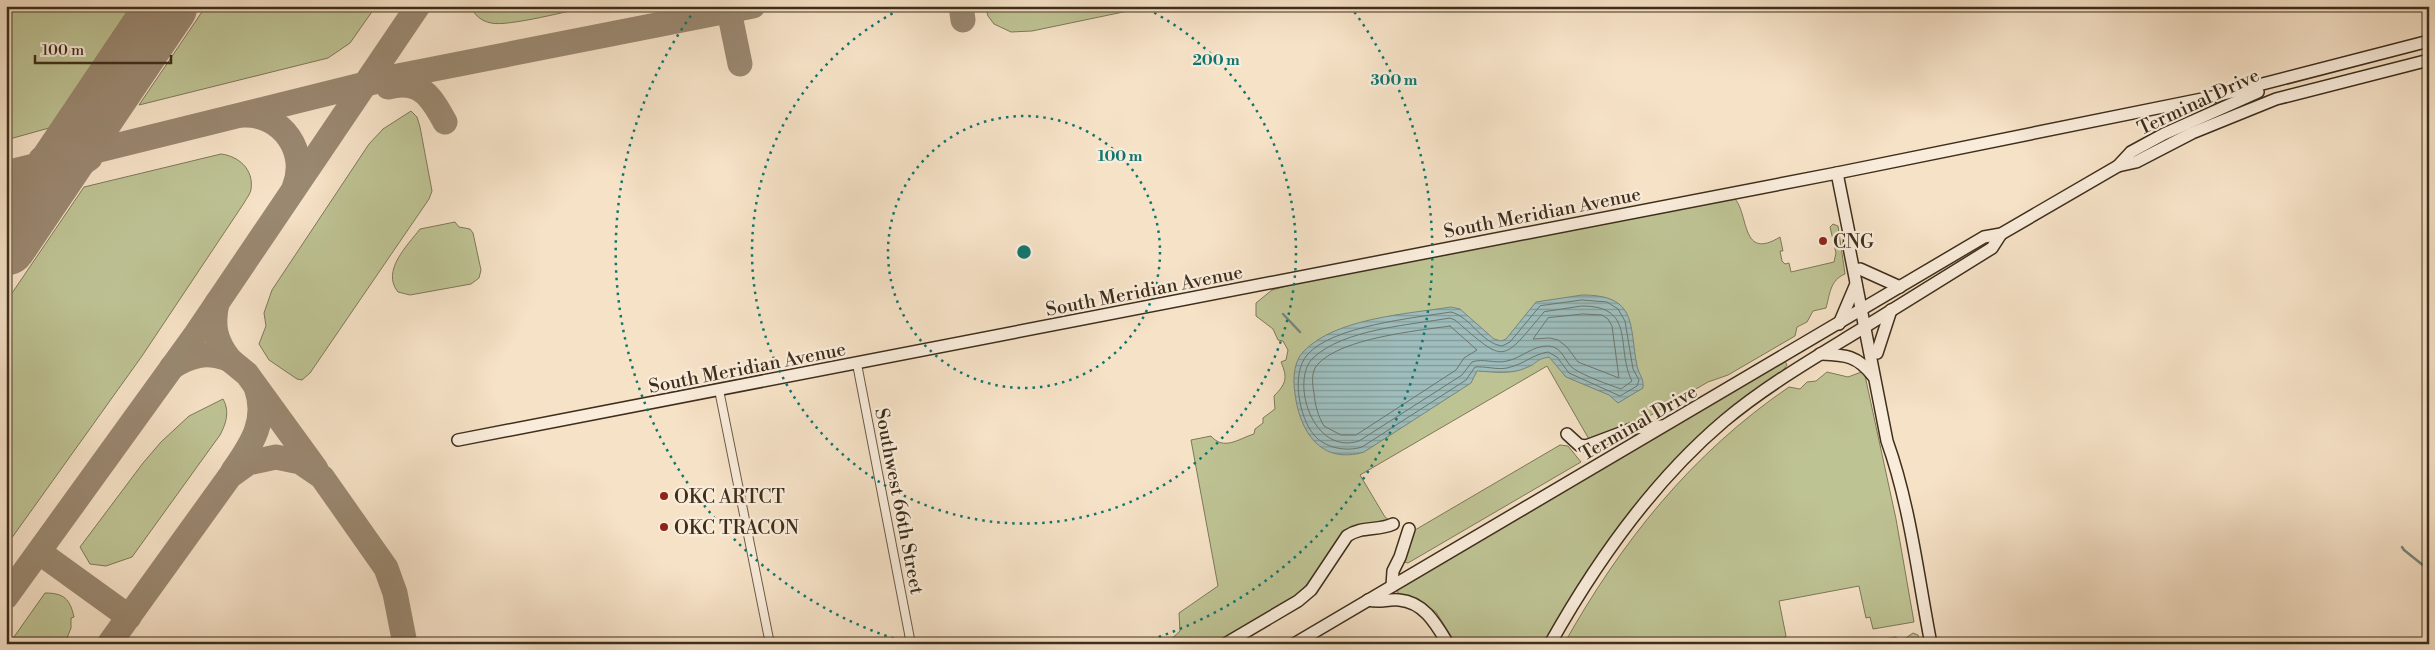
<svg xmlns="http://www.w3.org/2000/svg" width="2435" height="650" font-family="'Libre Bodoni',serif">
<style>
.green{fill:#bec394;stroke:#7e7858}
.water{fill:url(#water-rules);stroke:#78847c}
.lines{fill:none;stroke-linecap:round;stroke-linejoin:round}
.shore{stroke:#6e766c;stroke-width:1}
.stream{stroke:#78847c;stroke-width:2.5}
.taxiway{stroke:#9a8871;stroke-width:25}
.runway{stroke:#9a8871;stroke-width:61}
.street-casing{stroke:#6c5b46;stroke-width:10}
.secondary-casing{stroke:#3e2e1b;stroke-width:14}
.street{stroke:#f9ecdb;stroke-width:8}
.secondary{stroke:#f9ecdb;stroke-width:11}
.ring{fill:none;stroke:#0f766e;stroke-width:2.5;stroke-dasharray:2.5 5}
.poi-dot{fill:#8f2418;stroke:#f9ecdb;stroke-width:2}
.labels{text-anchor:middle;stroke-width:4.5;stroke-linejoin:round;paint-order:stroke}
.street-label{font-size:19px;fill:#3e2e1b;stroke:#f9ecdb}
.poi-label{font-size:19px;fill:#3e2e1b;stroke:#f9ecdb;text-anchor:start}
.centre{fill:#0f766e;stroke:#f9ecdb;stroke-width:2.5}
.ring-label{font-size:15px;text-anchor:middle;font-weight:bold;fill:#0f766e;stroke:#f9ecdb;stroke-width:4.5;stroke-linejoin:round;paint-order:stroke}
</style>
<defs>
<pattern id="water-rules" width="6" height="5" patternUnits="userSpaceOnUse" patternTransform="scale(1.25)"><rect width="6" height="5" fill="#9ebdbc"/><path d="M0 2.5h6" fill="none" stroke="#829a98"/></pattern>
</defs>
<rect width="100%" height="100%" fill="#f6e2c7"/>
<filter id="stains"><feTurbulence type="fractalNoise" baseFrequency=".004" numOctaves="4"/><feColorMatrix values="0 0 0 0 .2 0 0 0 0 .09 0 0 0 0 .02 0 0 0 .5 -.17"/></filter>
<radialGradient id="worn" r=".72"><stop offset=".6" stop-color="#630" stop-opacity="0"/><stop offset="1" stop-color="#630" stop-opacity=".3"/></radialGradient>
<g class="green">
<polygon points="6,6 131,6 49,128 6,140"/>
<polygon points="206,6 376,6 350,43 328,58 139,105"/>
<path d="M471,6H592C572,10 508,27 491,23C481,21 474,15 471,6Z"/>
<polygon points="985,6 1152,6 1032,31 1011,32 994,24 988,16"/>
<polygon points="411,111 417,117 420,127 432,191 429,199 310,373 302,380 297,379 269,360 259,344 266,326 264,313 272,290 369,144 383,129"/>
<path d="M221,154C238,156 254,169 251,189C251,193 246,199 244,203L142,356L6,546V302L84,187Z"/>
<path d="M1735,199C1749,215 1741,261 1780,237L1783,251H1780L1782,261L1785,264L1789,263L1791,272L1834,262L1836,253L1830,227L1833,224L1838,226L1845,274C1830,280 1830,294 1826,308L1813,311L1807,322L1797,327L1795,336L1728,375L1708,382L1646,418L1590,441L1547,366L1360,475L1385,517L1390,521L1356,526L1346,530L1312,580L1290,600L1213,644H1166L1180,631L1179,613L1218,586L1191,440L1211,436C1224,451 1238,439 1254,434L1255,429L1263,423V418L1275,409L1274,396C1286,384 1288,378 1281,362L1286,360L1288,350L1283,341L1278,340L1273,329L1256,316V303L1272,290L1301,282Z"/>
<path d="M455,222L459,227L470,229L473,233L481,270L479,278L471,284L410,295L398,292C381,271 407,246 420,229Z"/>
<polygon points="1785,361 1787,365 1781,373 1761,387 1601,552 1578,585 1544,644 1456,644 1436,612 1416,600 1398,593 1397,588"/>
<path d="M1864,371L1896,519L1914,622L1873,629L1870,617L1866,618L1859,586L1779,601L1786,636L1784,639L1785,644H1564C1621,542 1692,453 1789,387L1800,389L1807,382L1816,381L1827,372L1848,377Z"/>
<path d="M223,399C230,411 226,424 220,435L132,557L106,566L90,564L80,547L143,463L161,442L189,416Z"/>
<polygon points="1560,445 1568,446 1581,462 1408,563 1404,562 1411,533 1415,530"/>
<path d="M45,593C64,593 70,599 74,617L71,618V628L65,643L9,644Z"/>
<polygon points="1913,633 1918,635 1920,644 1875,644 1877,640 1896,637 1900,642"/>
</g>
<path class="water" d="M1582,295C1638,295 1629,325 1637,366C1639,375 1644,378 1643,388L1618,403L1609,395L1566,377L1549,357C1534,360 1538,363 1528,367C1512,375 1494,372 1477,371L1471,383L1364,452C1321,465 1300,432 1295,394C1293,380 1293,362 1304,351C1336,318 1407,314 1451,307L1460,309L1494,339L1501,341L1506,339L1536,302Z"/>
<g class="lines">
<g class="shore">
<path d="M1582,300L1607,302L1618,309L1625,321L1633,369L1639,380L1637,386L1620,396L1569,373L1557,357L1548,352C1531,355 1525,364 1507,368C1497,370 1485,366 1475,367L1466,380L1362,447C1346,452 1325,448 1314,435C1299,417 1291,374 1307,355C1332,326 1413,318 1451,312C1471,317 1481,343 1502,346L1510,342L1540,306Z"/>
<path d="M1582,306C1637,306 1615,348 1632,381L1621,389C1607,384 1587,377 1574,369C1565,363 1563,347 1549,346C1533,345 1522,358 1507,361C1495,364 1483,358 1472,362L1462,375L1359,441C1312,456 1290,380 1313,358C1344,329 1410,325 1450,318L1455,320C1506,364 1501,363 1544,312Z"/>
<polygon points="1583,314 1602,315 1608,319 1612,326 1619,378 1578,362 1567,347 1558,340 1550,338 1533,339 1548,318"/>
<path d="M1450,326L1477,350L1464,358L1456,370L1356,435H1341L1324,426C1318,416 1315,405 1314,393C1312,383 1311,371 1318,364C1342,338 1416,331 1450,326Z"/>
</g>
<g class="stream">
<polyline points="1283,314 1300,332"/>
<polyline points="2402,547 2404,550 2429,570"/>
</g>
<g class="taxiway">
<polyline points="728,6 740,64"/>
<polyline points="961,6 963,20"/>
<path d="M388,87C420,79 431,96 445,122"/>
<path d="M243,115C282,113 309,152 294,188"/>
<polyline points="41,159 76,133 104,100"/>
<polyline points="6,173 398,76 753,6"/>
<polyline points="24,218 56,182 90,158"/>
<polyline points="230,360 247,374 316,469"/>
<path d="M172,367C192,354 208,351 230,360C215,341 212,326 217,303"/>
<path d="M233,471C252,444 268,420 256,387"/>
<polyline points="39,552 129,617"/>
<polyline points="6,597 196,334 418,6"/>
<polyline points="109,644 230,476 248,463 276,457 300,462 322,477 386,568 395,593 405,644"/>
</g>
<polyline class="runway" points="6,245 167,6"/>
<defs>
<g id="street">
<polyline points="857,364 911,644"/>
<polyline points="719,390 770,644"/>
</g>
<g id="secondary">
<polyline points="2118,166 2136,162 2192,133 2276,99 2429,60"/>
<polyline points="1837,173 1850,238 1853,244"/>
<path d="M1850,238L1849,247L1887,441C1910,505 1918,577 1931,644"/>
<polyline points="1860,269 1900,287"/>
<polyline points="1839,324 1856,284"/>
<polyline points="1877,353 1891,310"/>
<path d="M1820,354C1845,355 1857,355 1873,376"/>
<polyline points="1567,434 1579,445 1586,446 1634,428 1661,426"/>
<polyline points="458,440 1837,173 2212,97 2429,41"/>
<polyline points="1392,586 1393,571 1400,557 1409,529"/>
<path d="M1368,600C1380,603 1387,599 1399,600C1424,602 1436,624 1448,644"/>
<path d="M1225,644L1298,601L1311,590L1347,536C1361,526 1378,531 1393,524"/>
<polyline points="1294,644 1984,237 2001,234 2118,166 2131,152 2164,134 2258,92"/>
<path d="M1550,644C1596,562 1652,482 1724,421C1767,385 1816,357 1863,328C1906,301 1949,275 1992,248L2001,234"/>
</g>
</defs>
<use href="#street" class="street-casing"/>
<use href="#secondary" class="secondary-casing"/>
<use href="#street" class="street"/>
<use href="#secondary" class="secondary"/>
</g>
<g class="ring">
<circle cx="1024" cy="252" r="136"/>
<path d="M1141 6A272 272 0 1 1 907 6"/>
<path d="M908 643A408 408 0 0 1 698 6M1350 6A408 408 0 0 1 1140 643"/>
</g>
<g class="poi-dot">
<circle cx="1823" cy="241" r="5"/>
<circle cx="664" cy="496" r="5"/>
<circle cx="664" cy="527" r="5"/>
</g>
<g class="labels">
<g class="street-label">
<text transform="translate(2198 101) rotate(-25)" y="7">Terminal Drive</text>
<text transform="translate(1542 212) rotate(-11)" y="7">South Meridian Avenue</text>
<text transform="translate(1144 290) rotate(-11)" y="7">South Meridian Avenue</text>
<text transform="translate(747 367) rotate(-11)" y="7">South Meridian Avenue</text>
<text transform="translate(1638 422) rotate(-30)" y="7">Terminal Drive</text>
<text transform="translate(900 501) rotate(79)" y="7">Southwest 66th Street</text>
</g>
<g class="poi-label">
<text x="1833" y="248">CNG</text>
<text x="674" y="503">OKC ARTCT</text>
<text x="674" y="534">OKC TRACON</text>
</g>
</g>
<circle cx="1024" cy="252" r="8" class="centre"/>
<g class="ring-label">
<text x="1216" y="65">200 m</text>
<text x="1394" y="85">300 m</text>
<text x="1120" y="161">100 m</text>
</g>
<rect width="2435" height="650" fill="none" stroke="#f6e2c7" stroke-width="25"/>
<rect x="8" y="8" width="2420" height="635" fill="none" stroke="#3e2e1b" stroke-width="2.5"/>
<rect x="12" y="12" width="2410" height="625" fill="none" stroke="#3e2e1b"/>
<path d="M35 55v8h136v-8" fill="none" stroke="#3e2e1b" stroke-width="2.5"/>
<text x="42" y="55" font-size="15" fill="#3e2e1b" stroke="#f9ecdb" stroke-width="4" paint-order="stroke">100 m</text>
<rect width="100%" height="100%" filter="url(#stains)"/>
<rect width="100%" height="100%" fill="url(#worn)"/>
</svg>
